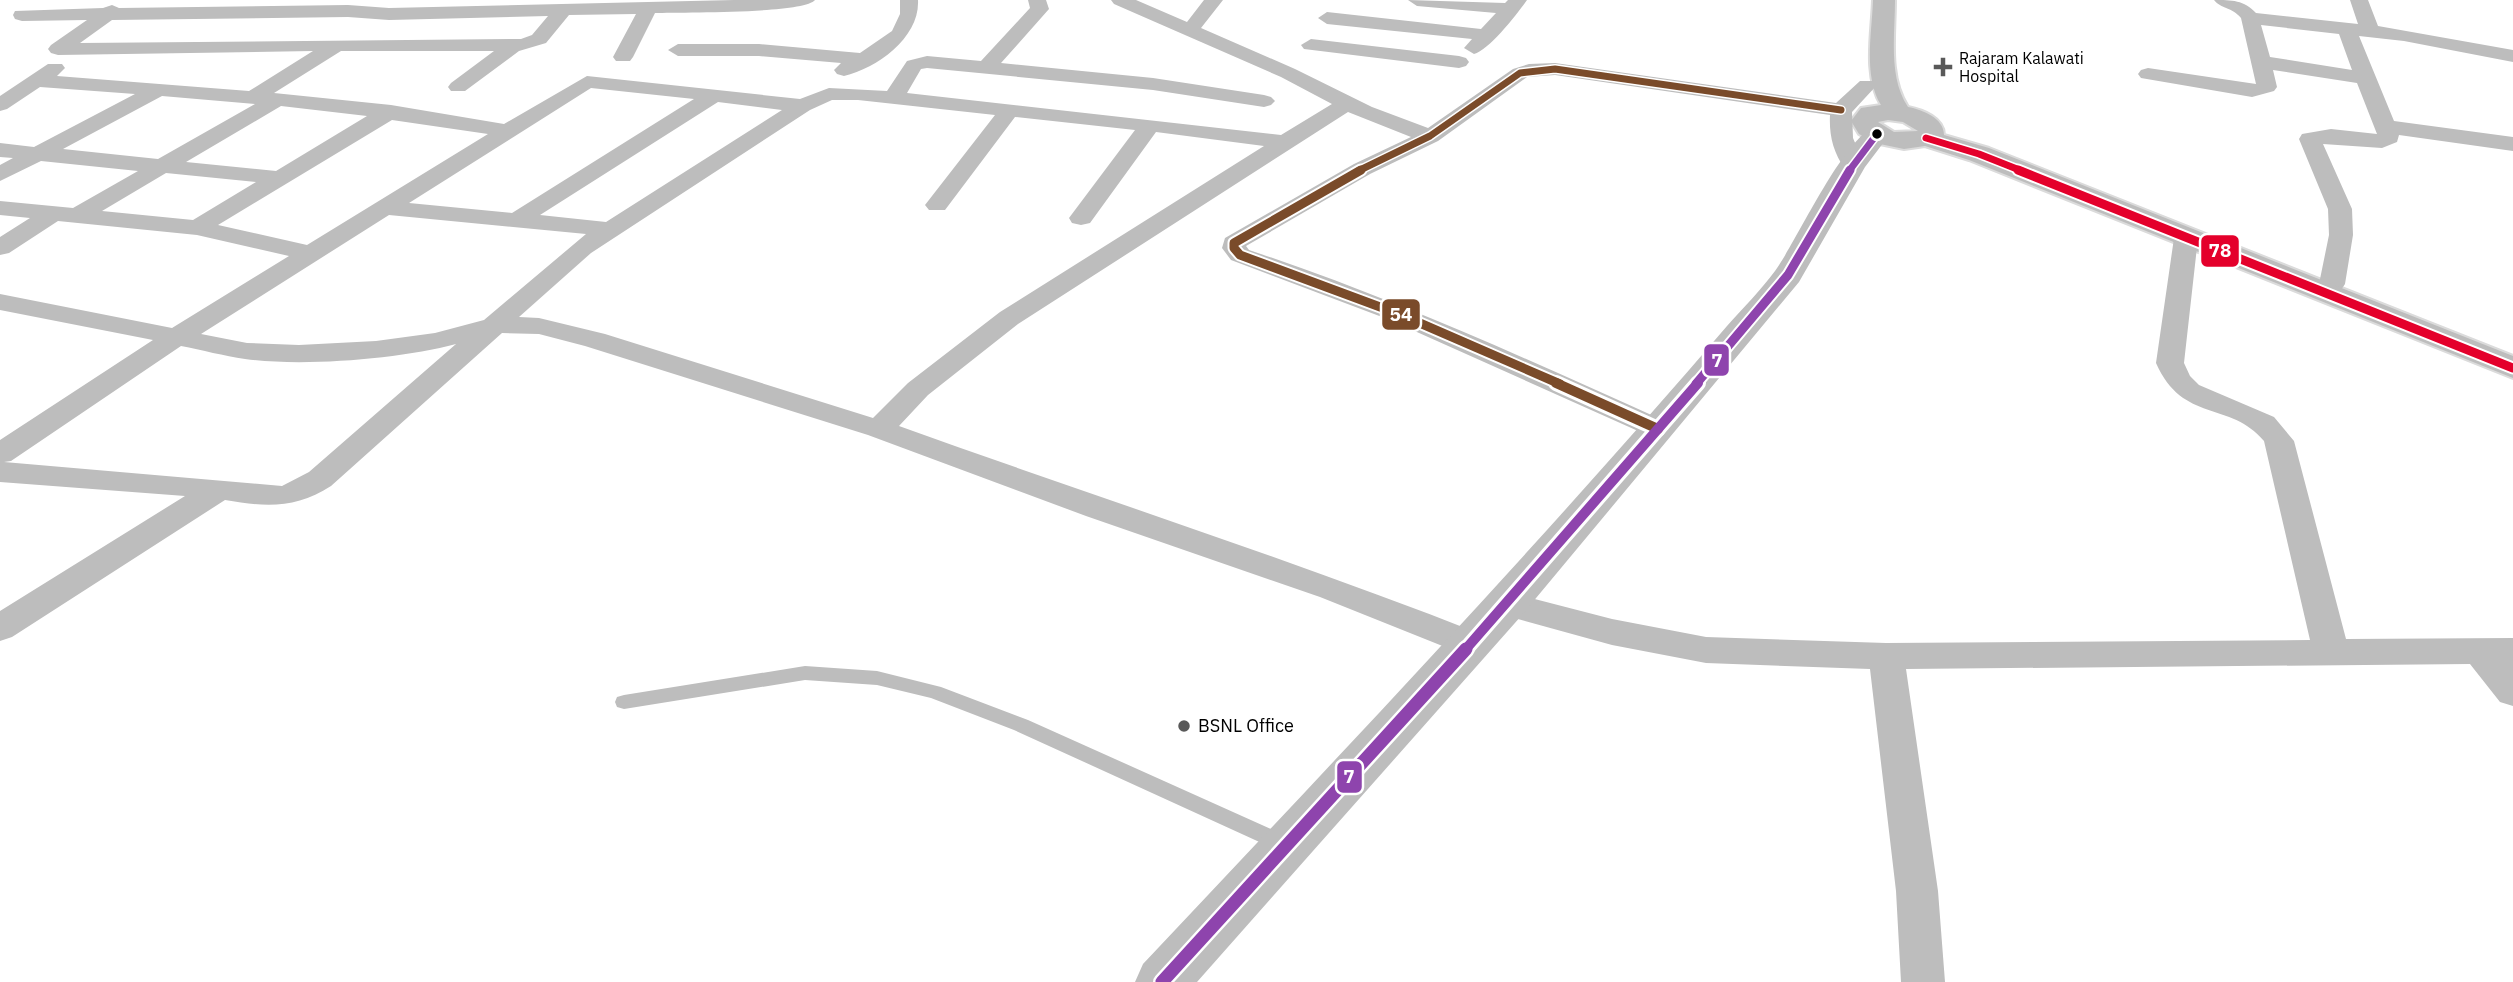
<svg xmlns="http://www.w3.org/2000/svg" width="2513" height="982" font-family="'IBM Plex Sans',sans-serif">
<style>
.lines{fill:none;stroke-linecap:round;stroke-linejoin:round}
.primary-casing{stroke:#dbdbdb;stroke-width:4}
.service{fill:#bdbdbd;fill-rule:evenodd}
.minor{fill:#bdbdbd;fill-rule:evenodd}
.tertiary{fill:#bdbdbd;fill-rule:evenodd}
.primary{fill:#bdbdbd;fill-rule:evenodd}
.bus-1-far1-casing{stroke:#fff;stroke-width:10}
.bus-1-casing{stroke:#fff;stroke-width:13}
.bus-2-far2-casing{stroke:#fff;stroke-width:10}
.bus-2-far1-casing{stroke:#fff;stroke-width:13}
.bus-2-casing{stroke:#fff;stroke-width:16}
.bus-3-far3-casing{stroke:#fff;stroke-width:10}
.bus-3-far2-casing{stroke:#fff;stroke-width:13}
.bus-3-far1-casing{stroke:#fff;stroke-width:16}
.bus-3-casing{stroke:#fff;stroke-width:18}
.bus-1-far1{stroke:#e4002b;stroke-width:7}
.bus-1{stroke:#e4002b;stroke-width:9}
.bus-2-far2{stroke:#7a4b2a;stroke-width:7}
.bus-2-far1{stroke:#7a4b2a;stroke-width:9}
.bus-2{stroke:#7a4b2a;stroke-width:10}
.bus-3-far3{stroke:#8e44ad;stroke-width:7}
.bus-3-far2{stroke:#8e44ad;stroke-width:9}
.bus-3-far1{stroke:#8e44ad;stroke-width:10}
.bus-3{stroke:#8e44ad;stroke-width:13}
.poi-dot{fill:#595959;stroke:#fff;stroke-width:2.5}
.bus-dot{fill:#000;stroke:#fff;stroke-width:2.5}
.labels{text-anchor:middle;stroke-width:5;stroke-linejoin:round;paint-order:stroke}
.far-poi-label{font-size:16px;fill:#000;stroke:#fff;text-anchor:start}
.poi-label{font-size:18px;fill:#000;stroke:#fff;text-anchor:start}
.line-badge{stroke:#fff;stroke-width:2.5}
.badge-label{font-size:19px;text-anchor:middle;font-weight:bold;fill:#fff}
</style>
<rect width="100%" height="100%" fill="#fff"/>
<g class="lines">
<defs>
<path id="primary" d="M1873,0H1895C1895,35 1888,77 1908,107C1923,110 1944,118 1944,135L1989,148L2513,356V378L1969,160L1925,146L1904,149L1875,143L1859,134L1851,121L1861,108L1881,105C1863,76 1872,33 1873,0ZM1888,120L1903,122L1918,131L1894,132L1878,122Z"/>
</defs>
<use href="#primary" class="primary-casing"/>
<polygon class="service" points="805,666 877,671 941,687 1028,720 1289,837 1292,843 1289,849 1282,852 1275,849 1014,730 931,698 877,685 805,680 624,709 617,707 615,702 617,697 624,695"/>
<g class="minor">
<path d="M734,0H815C804,14 679,12 655,13L633,57L630,61H616L613,57L636,14L569,15L546,43L519,51L465,91H451L448,87L451,83L494,51H341L274,93L391,105L504,124L587,76L800,99L829,88L887,91L907,61L927,56L981,61L1030,8L1028,0H1046L1049,9L1001,63L1153,78L1264,95L1271,97L1275,101L1271,105L1264,107L1153,90L927,68L921,69L907,93L1281,135L1332,104L1281,77L1114,4L1111,0H1136L1187,22L1204,0H1223L1201,28L1295,69L1372,107L1428,128L1513,69L1529,64L1555,63L1836,103L1860,81H1874L1877,85L1852,112L1853,138L1864,164L1861,169H1845C1833,152 1829,135 1830,115L1555,75L1527,77L1438,141L1370,174L1246,246L1249,250C1393,298 1530,360 1669,423L1673,429L1669,435L1658,438L1647,435L1390,320L1231,260L1222,248L1225,238L1354,164L1411,137L1348,112L1018,324L928,395L899,426C1093,496 1290,559 1483,635L1488,644L1483,653L1470,657L1320,597L1086,516L868,435L585,346L539,334L502,333L331,486C296,509 265,507 225,500L12,637L0,641V611L185,496L0,482V440L153,340L0,310V294L172,328L289,256L197,235L58,221L9,253L0,255V237L30,218L0,215V201L73,208L138,171L41,161L0,181V165L13,158L0,157V143L34,147L135,94L40,87L7,109L0,111V96L48,64H62L65,68L57,76L249,91L313,51L58,55L51,53L48,49L51,45L87,20L22,21L15,19L13,15L15,11L103,8L112,5L119,8L348,5L389,8ZM548,16L532,35L521,39L80,43L112,20L348,17L389,20ZM591,88L694,99L512,213L409,203ZM162,96L255,104L158,159L63,149ZM832,100H858L995,115L925,205L929,210H945L1015,117L1135,130L1069,218L1072,223L1081,225L1090,223L1156,132L1264,146L1000,312L908,383L873,418L605,334L539,318L519,317L591,253L810,110ZM718,102L782,110L606,222L540,215ZM281,106L367,116L276,171L186,162ZM392,120L488,134L307,245L218,225ZM166,173L256,182L193,220L102,211ZM389,215L586,234L484,320L435,333L376,341L299,345L247,343L201,334ZM456,344L309,472L282,486L4,462L11,461L181,346C202,350 224,356 245,359C303,367 400,359 456,344Z"/>
<path d="M900,0H918C920,37 878,68 844,76L837,74L834,70L841,63L759,56H678L668,50L678,44H759L860,53L892,31L900,14Z"/>
<path d="M1408,0L1505,3L1508,0H1527C1517,14 1489,50 1474,54L1464,48L1472,39L1327,24L1318,18L1327,12L1481,29L1496,13L1417,6Z"/>
<path d="M2214,0C2232,0 2244,0 2256,13L2358,24L2350,0H2368L2378,26L2513,50V62L2404,41L2359,36L2394,121L2513,137V151L2399,135L2397,142L2382,148L2323,144L2352,209L2353,235L2345,284L2341,290L2332,292L2323,290L2319,284L2329,235L2328,209L2299,139L2302,134L2331,129L2377,134L2357,83L2273,70L2277,87L2274,91L2252,97L2141,78L2138,74L2141,70L2148,68L2256,84L2241,18C2232,7 2221,9 2214,0ZM2261,25L2339,34L2352,70L2270,57Z"/>
<polygon points="1311,39 1459,56 1466,58 1469,62 1466,66 1459,68 1304,49 1301,45"/>
<path d="M2186,231L2195,233L2198,238L2184,363L2190,376L2199,385L2274,417L2294,441L2346,639L2513,638V706L2500,702L2470,664L1906,669L1938,891L1945,982H1901L1896,891L1870,669L1706,663L1612,645L1507,616L1495,613L1490,604L1495,595L1507,592L1612,619L1706,637L1886,643L2310,640L2264,441C2230,400 2183,424 2156,363L2174,238L2177,233Z"/>
</g>
<path class="tertiary" d="M1877,126L1886,128L1890,134L1865,167L1799,282L1522,615L1197,982H1135L1143,964C1341,754 1539,545 1727,326C1743,308 1761,290 1775,271C1797,241 1845,134 1877,126Z"/>
<use href="#primary" class="primary"/>
<defs>
<polyline id="bus-1-far1" points="1926,138 1979,154 2022,171"/>
<polyline id="bus-1" points="2018,170 2513,368"/>
<polyline id="bus-2-far2" points="1358,171 1430,136 1520,73 1555,69 1841,110"/>
<polyline id="bus-2-far1" points="1361,170 1234,243 1234,248 1240,255 1399,314 1560,384"/>
<polyline id="bus-2" points="1556,383 1658,429"/>
<polyline id="bus-3-far3" points="1849,171 1877,134"/>
<polyline id="bus-3-far2" points="1696,384 1788,275 1850,170"/>
<polyline id="bus-3-far1" points="1465,650 1698,383"/>
<polyline id="bus-3" points="1162,982 1466,649"/>
</defs>
<use href="#bus-1-far1" class="bus-1-far1-casing"/>
<use href="#bus-1" class="bus-1-casing"/>
<use href="#bus-2-far2" class="bus-2-far2-casing"/>
<use href="#bus-2-far1" class="bus-2-far1-casing"/>
<use href="#bus-2" class="bus-2-casing"/>
<use href="#bus-3-far3" class="bus-3-far3-casing"/>
<use href="#bus-3-far2" class="bus-3-far2-casing"/>
<use href="#bus-3-far1" class="bus-3-far1-casing"/>
<use href="#bus-3" class="bus-3-casing"/>
<use href="#bus-1-far1" class="bus-1-far1"/>
<use href="#bus-1" class="bus-1"/>
<use href="#bus-2-far2" class="bus-2-far2"/>
<use href="#bus-2-far1" class="bus-2-far1"/>
<use href="#bus-2" class="bus-2"/>
<use href="#bus-3-far3" class="bus-3-far3"/>
<use href="#bus-3-far2" class="bus-3-far2"/>
<use href="#bus-3-far1" class="bus-3-far1"/>
<use href="#bus-3" class="bus-3"/>
</g>
<g class="poi-dot">
<path d="M1939.5 56.5h7v7h7v7h-7v7h-7v-7h-7v-7h7z"/>
<circle cx="1184" cy="726" r="7"/>
</g>
<circle class="bus-dot" cx="1877" cy="134" r="6"/>
<g class="labels">
<g class="far-poi-label">
<text x="1959" y="64">Rajaram Kalawati<tspan x="1959" dy="18">Hospital</tspan></text>
</g>
<g class="poi-label">
<text x="1198" y="732">BSNL Office</text>
</g>
</g>
<g class="line-badge">
<rect x="2200" y="234" width="40" height="34" rx="7" fill="#e4002b"/>
<rect x="1381" y="298" width="40" height="33" rx="7" fill="#7a4b2a"/>
<rect x="1703" y="343" width="27" height="34" rx="7" fill="#8e44ad"/>
<rect x="1336" y="760" width="27" height="34" rx="7" fill="#8e44ad"/>
</g>
<g class="badge-label">
<text x="2220" y="257">78</text>
<text x="1401" y="321">54</text>
<text x="1717" y="367">7</text>
<text x="1349" y="783">7</text>
</g>
</svg>
